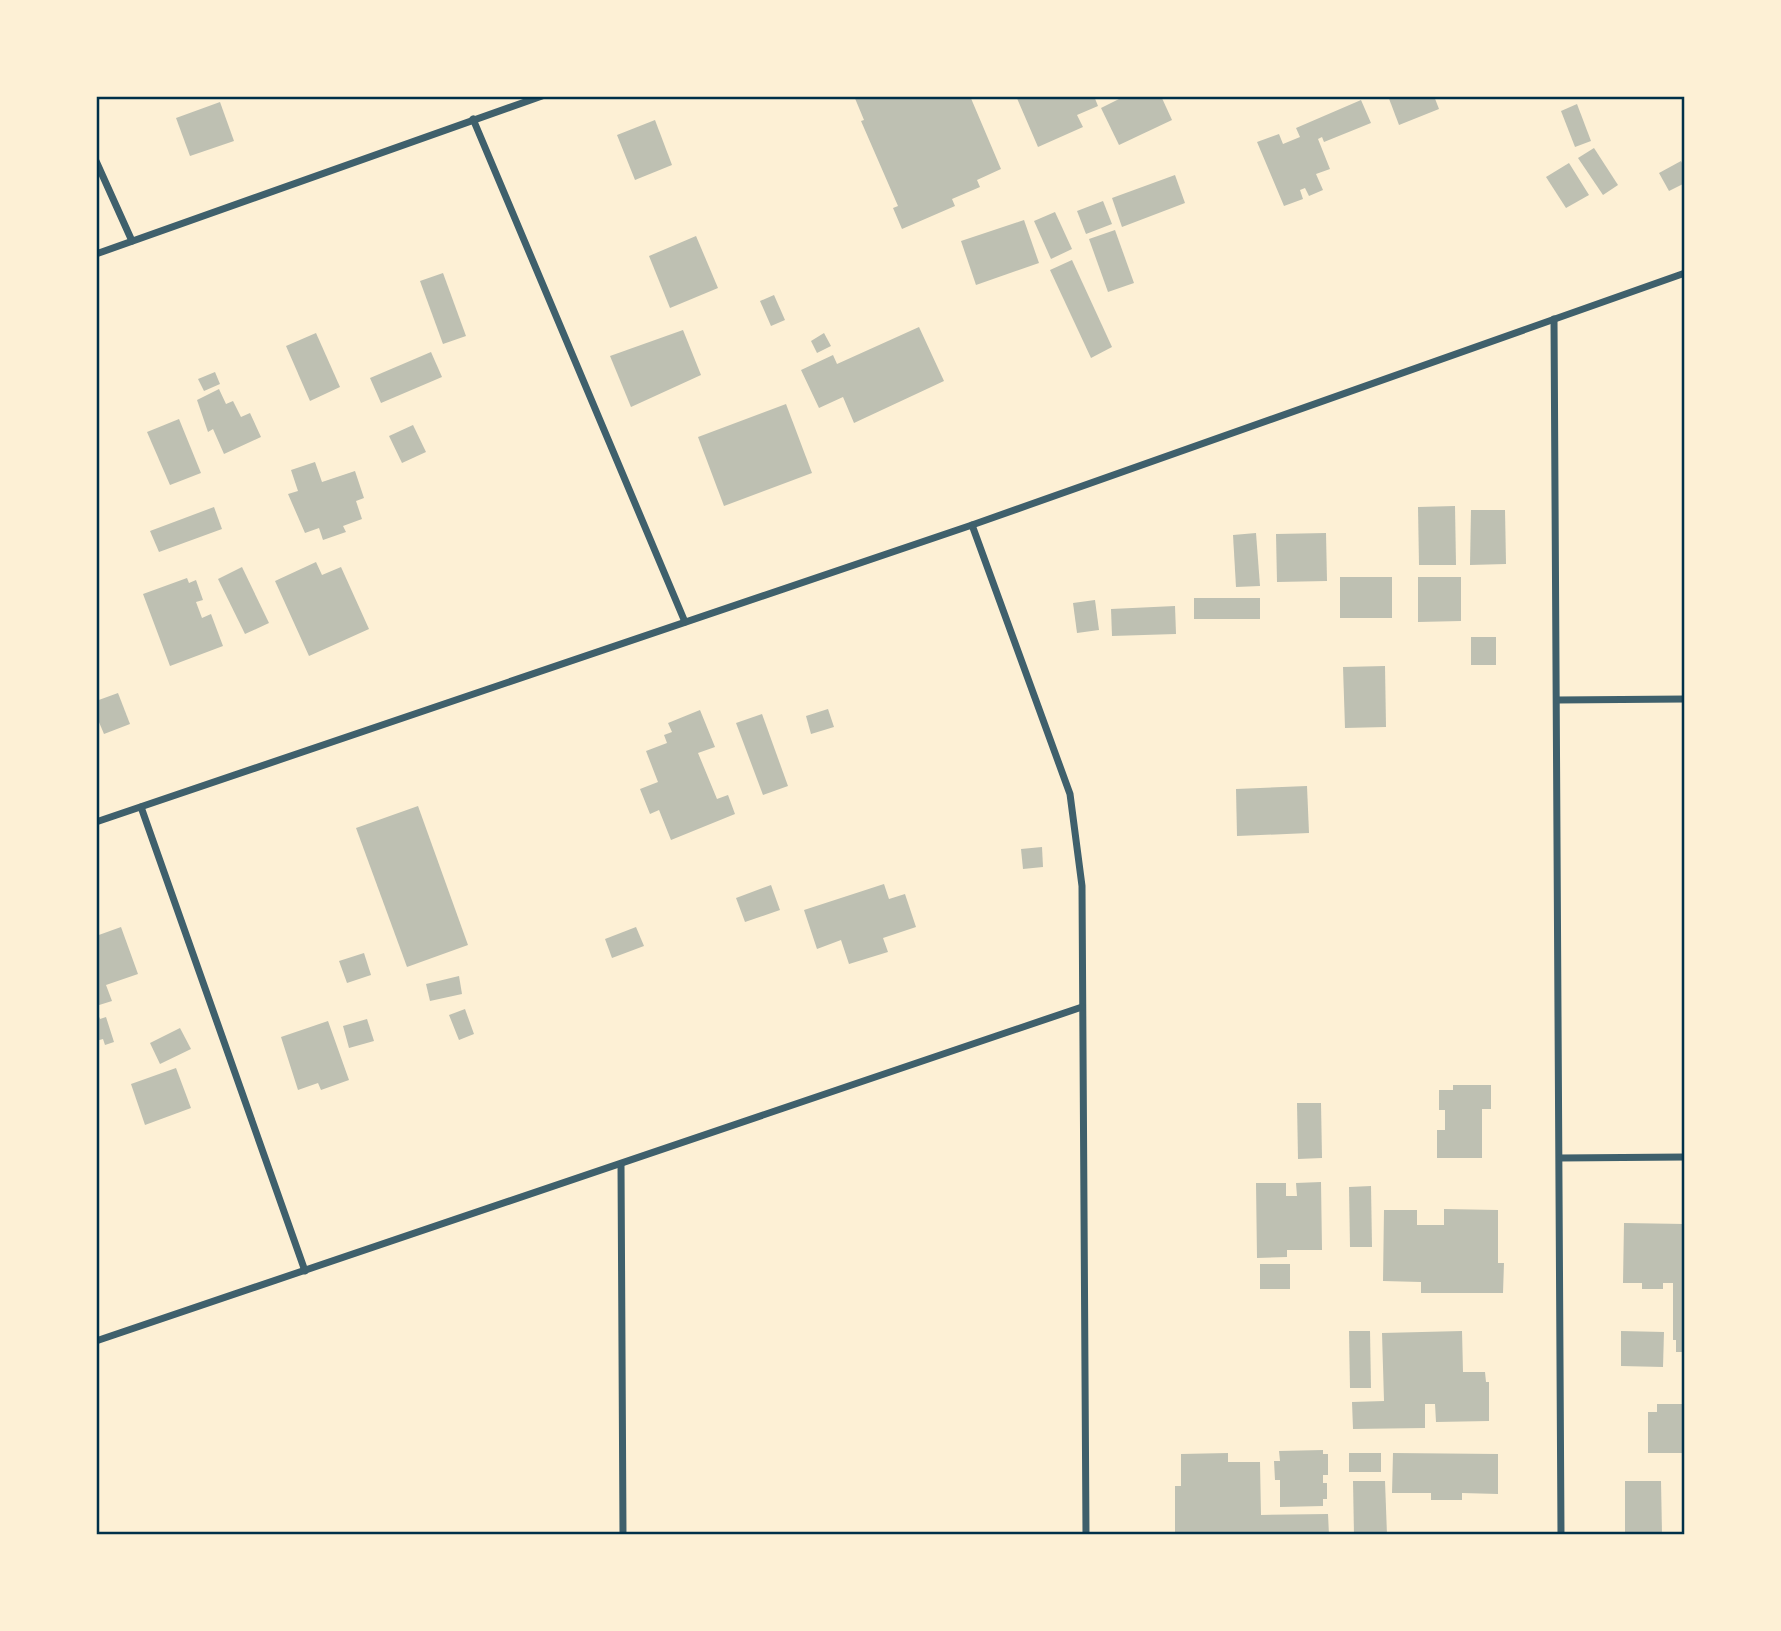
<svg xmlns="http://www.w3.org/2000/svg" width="1781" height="1631" font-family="'IBM Plex Sans',sans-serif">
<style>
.building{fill:#bec0b2}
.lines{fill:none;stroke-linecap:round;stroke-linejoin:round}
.minor{stroke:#3f606c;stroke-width:7}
.neatline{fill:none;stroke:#003049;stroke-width:2.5}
</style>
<rect width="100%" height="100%" fill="#fdf0d5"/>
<g class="building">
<polygon points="854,96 970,96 1001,169 977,180 980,187 952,199 955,206 902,229 893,208 898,206 861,121 864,120"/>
<polygon points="1016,96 1094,96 1098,106 1077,115 1083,127 1038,147"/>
<polygon points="1125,96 1161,96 1172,120 1119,145 1101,108"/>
<polygon points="1388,96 1434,96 1439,109 1399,125"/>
<polygon points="1361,100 1371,123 1324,142 1322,137 1318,139 1330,169 1316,174 1323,190 1309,196 1305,188 1300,190 1303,199 1284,206 1257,142 1279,134 1283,144 1300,137 1296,128"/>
<polygon points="220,102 234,141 190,156 176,118"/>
<polygon points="1577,104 1591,141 1575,147 1561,111"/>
<polygon points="655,120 672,165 635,180 617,135"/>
<polygon points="1594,148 1618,185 1603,195 1578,158"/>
<polygon points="1681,161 1685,169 1685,183 1669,191 1659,173"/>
<polygon points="1569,163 1589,195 1566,208 1546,177"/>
<polygon points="1175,175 1185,203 1122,227 1112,198"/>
<polygon points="1103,201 1112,224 1086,234 1077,211"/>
<polygon points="1055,212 1072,249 1051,259 1034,221"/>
<polygon points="1024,220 1039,263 976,285 961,241"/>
<polygon points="1115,230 1134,283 1108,292 1089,239"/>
<polygon points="696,236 718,288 670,308 649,256"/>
<polygon points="1072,260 1112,347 1091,358 1050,270"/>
<polygon points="443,273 466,336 443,344 420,281"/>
<polygon points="774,295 785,320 771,326 760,301"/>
<polygon points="919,327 944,381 854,423 843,397 819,408 801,370 833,355 837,364"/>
<polygon points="683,330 701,375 631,407 610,356"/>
<polygon points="316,333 340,387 310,401 286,346"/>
<polygon points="824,333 831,346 817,353 811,341"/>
<polygon points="431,352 442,377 381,403 370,378"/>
<polygon points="215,372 220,384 204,391 198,379"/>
<polygon points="219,389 226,404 233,401 241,417 250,413 261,437 224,454 213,429 208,432 197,400"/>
<polygon points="786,404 812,473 724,506 698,437"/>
<polygon points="179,419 201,473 170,485 147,432"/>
<polygon points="413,425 426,452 402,463 389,436"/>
<polygon points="315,462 322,482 355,471 364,498 356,501 362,519 343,526 346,532 323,540 319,528 305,533 288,494 298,491 291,470"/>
<polygon points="1455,506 1456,565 1419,565 1418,507"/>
<polygon points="214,507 222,529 159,552 150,531"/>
<polygon points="1471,510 1505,510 1506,564 1470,565"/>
<polygon points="1256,533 1260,586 1236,587 1233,535"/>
<polygon points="1326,533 1327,581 1277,582 1276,534"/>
<polygon points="316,562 322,575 341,567 369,629 309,656 275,581"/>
<polygon points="242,567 269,623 245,634 218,579"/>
<rect x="1340" y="577" width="52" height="41"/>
<polygon points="1418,577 1461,577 1461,621 1418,622"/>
<polygon points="187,578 189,583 196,580 203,600 196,602 202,618 211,614 223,646 170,666 143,594"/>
<rect x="1194" y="598" width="66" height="21"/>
<polygon points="1095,600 1099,630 1077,633 1073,603"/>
<polygon points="1175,606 1176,634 1112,636 1111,609"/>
<rect x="1471" y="637" width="25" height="28"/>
<polygon points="1385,666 1386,727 1345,728 1343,667"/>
<polygon points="118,693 130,724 104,734 96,715 96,701"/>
<polygon points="828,709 834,727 811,734 806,716"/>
<polygon points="700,710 715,747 698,753 717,799 728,795 735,814 671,840 659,810 650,814 640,789 658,782 646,751 667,743 664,735 672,732 668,723"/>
<polygon points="762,714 788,786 763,795 736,723"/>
<polygon points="1307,786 1309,833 1237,836 1236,789"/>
<polygon points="418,806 468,945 407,967 356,828"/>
<polygon points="1042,847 1043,867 1023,869 1021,849"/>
<polygon points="884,884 889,899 905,894 916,927 883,938 888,952 849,964 841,940 817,949 804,910"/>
<polygon points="771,885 780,910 745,922 736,898"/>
<polygon points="121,927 138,974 106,985 112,1001 96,1006 96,936"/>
<polygon points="636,927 644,946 612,958 605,939"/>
<polygon points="364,953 371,975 347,983 339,961"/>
<polygon points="459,976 462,994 430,1001 426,984"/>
<polygon points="465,1009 474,1034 459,1040 449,1015"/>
<polygon points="96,1010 100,1019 106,1017 114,1042 105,1045 103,1039 96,1041"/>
<polygon points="367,1019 374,1041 349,1048 343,1026"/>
<polygon points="328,1021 349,1080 321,1090 318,1083 298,1090 281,1037"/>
<polygon points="180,1028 191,1049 160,1064 150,1043"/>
<polygon points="176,1068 191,1108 145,1125 131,1084"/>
<polygon points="1453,1085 1491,1085 1491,1109 1482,1109 1482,1158 1437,1158 1437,1130 1445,1130 1445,1110 1439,1110 1439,1090 1453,1090"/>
<polygon points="1297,1103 1321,1103 1322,1158 1298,1159"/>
<polygon points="1321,1182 1322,1250 1287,1250 1287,1257 1257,1258 1256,1183 1286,1183 1286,1196 1297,1196 1296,1183"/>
<polygon points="1371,1186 1372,1247 1350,1247 1349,1187"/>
<polygon points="1444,1209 1498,1210 1498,1263 1504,1263 1503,1293 1421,1293 1421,1282 1383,1281 1384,1210 1417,1210 1417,1225 1444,1225"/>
<polygon points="1624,1223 1685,1224 1685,1352 1676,1352 1676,1340 1673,1340 1673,1283 1663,1283 1663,1289 1642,1289 1642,1283 1623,1283"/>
<rect x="1260" y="1264" width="30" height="25"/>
<polygon points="1349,1331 1370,1331 1371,1388 1350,1388"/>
<polygon points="1462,1331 1463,1372 1485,1372 1486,1382 1489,1382 1489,1421 1436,1422 1435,1404 1425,1404 1425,1428 1353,1429 1352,1402 1384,1401 1382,1333"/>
<polygon points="1621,1331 1664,1332 1663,1367 1621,1366"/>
<polygon points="1657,1404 1685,1404 1685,1453 1648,1453 1648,1412 1657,1412"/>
<polygon points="1323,1450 1323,1454 1328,1454 1328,1475 1323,1475 1323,1483 1327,1483 1327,1499 1323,1499 1323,1506 1280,1507 1280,1480 1275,1480 1274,1461 1280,1461 1279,1451"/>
<polygon points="1228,1453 1228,1462 1260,1462 1261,1515 1328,1514 1329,1535 1175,1535 1175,1486 1181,1486 1181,1454"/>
<rect x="1349" y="1453" width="32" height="19"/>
<polygon points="1393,1453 1498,1454 1498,1494 1462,1493 1462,1500 1431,1500 1431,1493 1392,1493"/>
<polygon points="1353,1481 1385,1481 1387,1535 1354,1535"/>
<polygon points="1625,1481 1661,1481 1662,1534 1625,1534"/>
</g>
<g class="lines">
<g class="minor">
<polyline points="473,119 685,622"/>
<polyline points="96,161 132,241"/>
<polyline points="96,254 542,96"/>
<polyline points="1554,319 1561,1535"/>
<polyline points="972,525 1070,794 1082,886 1086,1535"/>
<polyline points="1558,700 1685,699"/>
<polyline points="141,807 305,1271"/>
<polyline points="96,822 972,525 1685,273"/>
<polyline points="1560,1158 1685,1157"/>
<polyline points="621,1164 623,1535"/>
<polyline points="96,1341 1082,1007"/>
</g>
</g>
<rect width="1781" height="1631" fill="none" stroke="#fdf0d5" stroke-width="196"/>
<rect x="98" y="98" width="1585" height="1435" class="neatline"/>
</svg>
